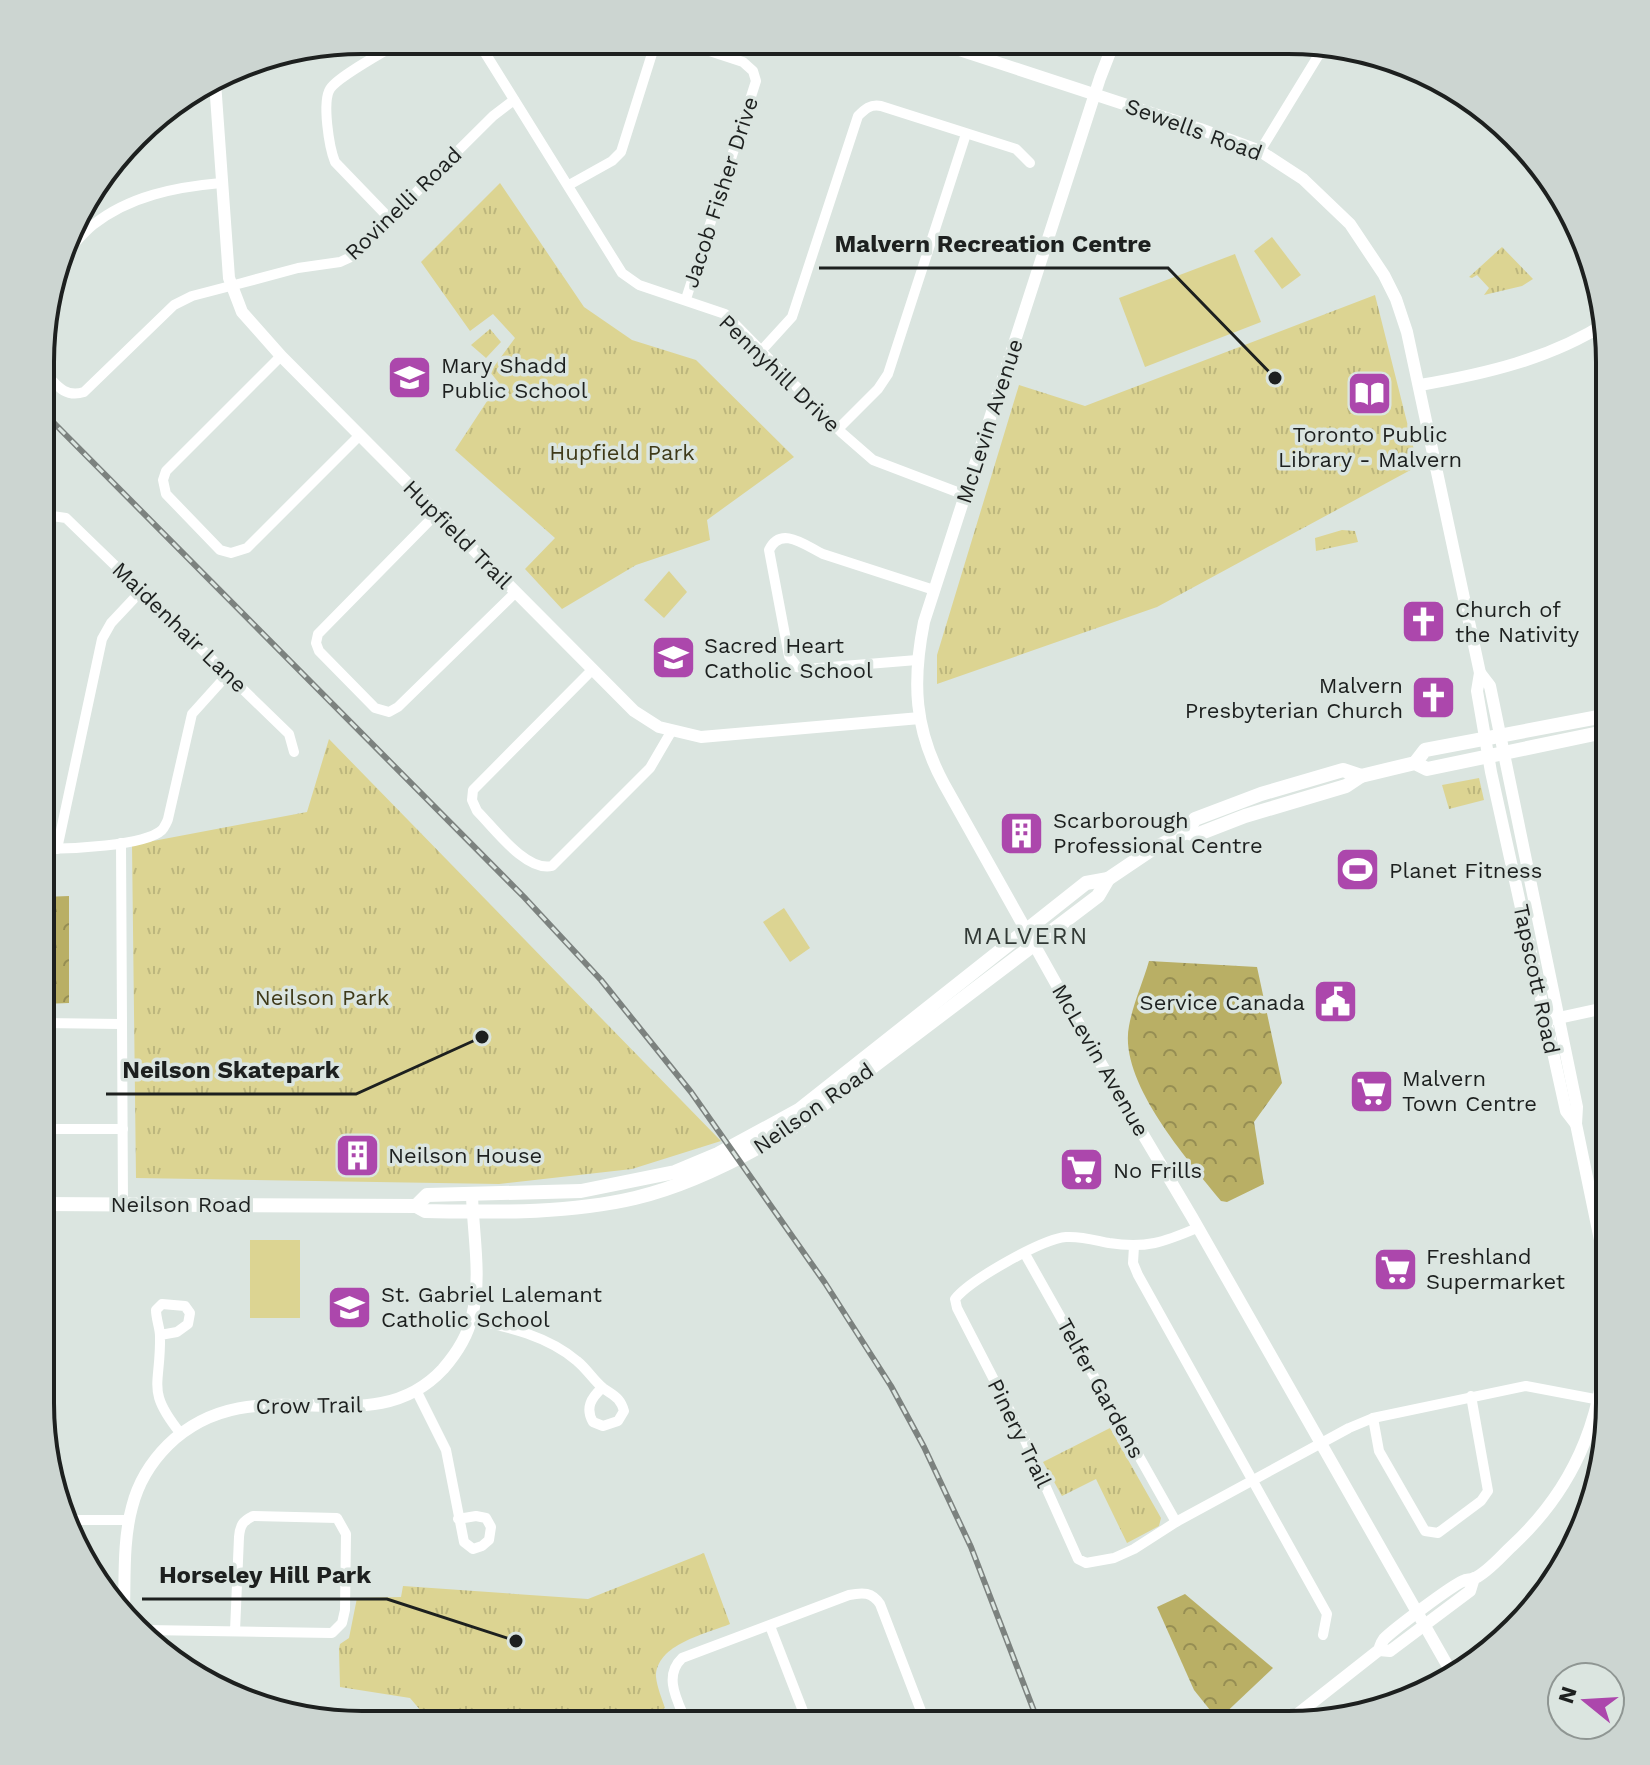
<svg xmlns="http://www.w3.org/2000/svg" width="1650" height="1765" font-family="'Work Sans',sans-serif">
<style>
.green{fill:#dcd492}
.forest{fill:url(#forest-crowns)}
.park{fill:url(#park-tufts)}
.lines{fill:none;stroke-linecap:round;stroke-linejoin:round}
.minor{stroke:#fff;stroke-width:10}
.tertiary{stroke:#fff;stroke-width:12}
.secondary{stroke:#fff;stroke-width:14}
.rail-casing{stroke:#7c827f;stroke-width:6}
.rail{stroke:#dbe5e0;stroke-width:3;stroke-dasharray:9;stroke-linecap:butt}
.labels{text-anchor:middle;stroke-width:7;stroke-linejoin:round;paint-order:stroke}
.street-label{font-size:22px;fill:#1d201f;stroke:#dbe5e0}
.poi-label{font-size:22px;fill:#1d201f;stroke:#dbe5e0;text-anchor:start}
.park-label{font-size:22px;fill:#3e3918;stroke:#dbe5e0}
.neighbourhood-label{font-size:24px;letter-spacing:2px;fill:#313935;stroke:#dbe5e0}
.rim{fill:none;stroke:#1d201f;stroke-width:4}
.leader{fill:none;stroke:#1d201f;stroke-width:3}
.callout-dot{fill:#1d201f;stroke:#dbe5e0;stroke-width:3}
.callout-label{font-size:24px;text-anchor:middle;font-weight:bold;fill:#1d201f;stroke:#dbe5e0;stroke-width:7;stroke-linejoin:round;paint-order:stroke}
</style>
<defs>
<pattern id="forest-crowns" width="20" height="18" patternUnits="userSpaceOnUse" patternTransform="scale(2)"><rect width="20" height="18" fill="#b9af65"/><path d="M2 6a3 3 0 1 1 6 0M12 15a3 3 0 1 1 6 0" fill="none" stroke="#968e53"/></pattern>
<pattern id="park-tufts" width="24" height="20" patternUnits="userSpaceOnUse" patternTransform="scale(2)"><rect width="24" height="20" fill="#dcd492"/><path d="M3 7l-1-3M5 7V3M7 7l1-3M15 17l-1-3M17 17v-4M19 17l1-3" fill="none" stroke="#bcb67d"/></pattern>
</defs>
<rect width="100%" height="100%" fill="#dbe5e0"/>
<g class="green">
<polygon points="1272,237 1301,275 1282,289 1254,251"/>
<polygon points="1235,254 1261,322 1145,367 1119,298"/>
<polygon points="669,571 687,592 664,618 644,600"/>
<polygon points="784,908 810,948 790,962 763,922"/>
<rect x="250" y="1240" width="50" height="78"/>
</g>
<g class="forest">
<polygon points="69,896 69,1003 43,1004 43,897"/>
<path d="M1149,961L1257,967L1282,1083L1254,1122L1264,1184L1227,1202L1221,1201C1188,1160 1118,1082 1129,1026C1133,1004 1143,982 1149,961Z"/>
<polygon points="1185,1594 1273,1668 1218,1720 1194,1690 1157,1607"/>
</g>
<g class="park">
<polygon points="500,183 584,307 632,340 696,360 794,457 707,520 710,540 636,565 562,609 525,569 555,538 455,450 499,383 490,372 515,338 493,314 470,331 421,262"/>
<polygon points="1502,247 1533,279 1522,286 1484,295 1489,288 1477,275 1472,278 1469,277"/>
<polygon points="1375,295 1418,466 1157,607 937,684 937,655 1019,385 1085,406"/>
<polygon points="490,329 501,342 486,358 471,345"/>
<polygon points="1342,530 1355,531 1358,542 1316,551 1315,538"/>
<polygon points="329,739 721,1141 632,1169 499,1184 136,1178 132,845 307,812"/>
<polygon points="1479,778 1484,800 1449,809 1442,785"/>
<polygon points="1110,1428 1161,1518 1159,1526 1127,1543 1096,1479 1062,1496 1043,1462"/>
<path d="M704,1553L730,1624C706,1634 656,1644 656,1677C657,1687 662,1699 665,1708L626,1722V1724H432L410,1698L340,1687L339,1649L340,1644L349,1638L357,1598L401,1597L403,1586L588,1599Z"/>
</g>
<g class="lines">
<g class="minor">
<polyline points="477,40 622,273 639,285 725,314 842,433 873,460 965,495"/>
<polyline points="679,41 743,62 753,71 756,81 686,299"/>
<polyline points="1260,151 1326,43"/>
<polyline points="569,185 612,161 621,152 656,41"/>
<path d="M389,218L335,162C329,147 322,102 330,89C338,76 388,50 403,40"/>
<path d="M63,256C73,246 82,234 93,225C129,196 176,187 221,183"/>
<path d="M762,350L792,317L858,116C865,109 870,104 881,106L1016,149L1030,163"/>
<polyline points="281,356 166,471 163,480 166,494 220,550 231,553 247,548 360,435"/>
<path d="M46,374C57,386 66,398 84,392L174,305L192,296L242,283L298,268L340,262L351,257L493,116L514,100"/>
<polyline points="838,429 878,389 888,374 966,134"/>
<polyline points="437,513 318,634 316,643 319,651 375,708 389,712 398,707 516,592"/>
<polyline points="45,519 52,516 66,518 289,734 294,752"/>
<path d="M917,660L806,669L797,667L789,656L769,550C781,525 806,546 823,554L934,590"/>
<path d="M593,669L473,790L472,800L477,811C494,828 526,872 552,866L650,768L671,732"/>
<polyline points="121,843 123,1203"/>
<path d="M43,849C68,849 145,846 162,830C164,828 168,820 168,819L192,714L228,674"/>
<polyline points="57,849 102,639 111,623 142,590"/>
<polyline points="43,1023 121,1024"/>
<polyline points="42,1129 123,1129"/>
<path d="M1197,1228C1164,1242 1146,1249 1109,1243C1094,1240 1081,1236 1066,1237C1042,1239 970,1280 955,1299L957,1308L1023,1436L1078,1559L1086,1563L1114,1558L1134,1549L1176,1522L1349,1428L1373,1418L1526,1386L1600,1400"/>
<polyline points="1134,1246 1133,1263 1138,1275 1327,1614 1323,1635"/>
<polyline points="1025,1254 1176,1522"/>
<polyline points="41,1301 47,1307 47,1314 43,1433"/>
<path d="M472,1319C508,1327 548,1336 577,1361C587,1369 594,1381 603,1388C614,1396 620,1397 624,1411L618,1421L603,1426L593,1422C585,1408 591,1398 602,1388"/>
<path d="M160,1335L177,1332L188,1324L190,1313L185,1306L162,1304L156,1310C156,1319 160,1328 160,1336C161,1387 145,1389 181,1434"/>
<polyline points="417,1392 446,1450 464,1542 473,1549 482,1546 489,1540 491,1527 486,1518 476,1516 458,1519"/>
<polyline points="1373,1418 1379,1451 1425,1531 1438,1533 1481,1501 1488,1491 1471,1396"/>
<polyline points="64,1520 129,1520"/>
<polyline points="770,1626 808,1724"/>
<path d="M146,1630L332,1633L342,1623L345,1610L346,1534L337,1518L253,1516C243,1521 240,1525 239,1537L235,1631"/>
<path d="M687,1724C679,1703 662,1677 682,1658L849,1595C863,1592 872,1592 880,1604L926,1724"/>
</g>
<g class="tertiary">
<polyline points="935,42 1200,129 1260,151 1303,179 1350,224 1384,275 1396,299 1407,332 1480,673 1477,691 1491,772 1566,1111 1576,1124"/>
<path d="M1114,42L1100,78L924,622C912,682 914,729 944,784L1100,1062L1192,1217L1454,1677"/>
<polyline points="215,82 229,278 242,312 281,356 634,711 659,727 701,737 920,718"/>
<path d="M1420,385C1484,374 1550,359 1606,323"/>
<polyline points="1480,673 1490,686 1577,1107 1576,1124 1606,1269 1609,1306"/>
<polyline points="1554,1019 1609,1007"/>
<path d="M124,1609C125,1576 123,1540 132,1507C138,1483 151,1462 168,1445C256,1360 368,1450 443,1369C456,1354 468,1336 472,1316C482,1278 473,1234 472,1195"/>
<polyline points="1379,1650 1390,1651 1470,1591 1474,1578"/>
<path d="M1285,1724L1379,1650C1381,1645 1381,1643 1384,1639C1394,1629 1451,1586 1463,1581C1467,1579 1470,1580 1475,1578C1489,1571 1501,1556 1512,1546C1581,1482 1605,1408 1609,1316"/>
</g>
<g class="secondary">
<polyline points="1415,763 1425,750 1609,715"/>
<polyline points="1186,832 1196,835 1245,816 1346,786 1361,776 1415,763 1427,769 1609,731"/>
<path d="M42,1204L416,1206L425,1211C495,1212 567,1214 635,1198C690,1185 744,1157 792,1128L1098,896L1108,879L1151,850L1186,832L1195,819L1261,794L1343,770L1361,776"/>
<polyline points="416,1206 427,1195 581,1191 675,1172 718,1154 799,1110 1086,883 1108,879"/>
</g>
<defs>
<polyline id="rail" points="46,415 524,897 601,980 691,1092 825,1283 891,1386 924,1447 971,1547 1039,1724"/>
</defs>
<use href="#rail" class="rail-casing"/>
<use href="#rail" class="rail"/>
</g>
<defs>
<symbol id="school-square" viewBox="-11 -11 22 22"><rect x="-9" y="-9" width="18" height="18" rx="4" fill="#ac47ac" stroke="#dbe5e0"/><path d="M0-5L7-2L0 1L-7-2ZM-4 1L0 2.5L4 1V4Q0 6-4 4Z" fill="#fff"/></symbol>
<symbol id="library-square" viewBox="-11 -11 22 22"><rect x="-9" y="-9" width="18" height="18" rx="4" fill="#ac47ac" stroke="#dbe5e0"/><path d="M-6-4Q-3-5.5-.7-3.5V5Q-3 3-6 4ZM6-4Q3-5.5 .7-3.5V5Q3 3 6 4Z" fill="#fff"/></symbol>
<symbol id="church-square" viewBox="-11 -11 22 22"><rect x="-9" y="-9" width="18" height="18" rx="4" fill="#ac47ac" stroke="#dbe5e0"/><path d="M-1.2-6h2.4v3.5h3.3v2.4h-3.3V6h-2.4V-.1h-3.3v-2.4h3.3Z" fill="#fff"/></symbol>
<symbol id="building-square" viewBox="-11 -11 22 22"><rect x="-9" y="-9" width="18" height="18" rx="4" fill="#ac47ac" stroke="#dbe5e0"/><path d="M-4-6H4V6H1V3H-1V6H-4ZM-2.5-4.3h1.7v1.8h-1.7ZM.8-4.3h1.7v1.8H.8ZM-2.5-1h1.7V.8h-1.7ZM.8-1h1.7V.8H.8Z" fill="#fff"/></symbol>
<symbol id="stadium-square" viewBox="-11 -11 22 22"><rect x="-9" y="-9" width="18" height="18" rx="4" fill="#ac47ac" stroke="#dbe5e0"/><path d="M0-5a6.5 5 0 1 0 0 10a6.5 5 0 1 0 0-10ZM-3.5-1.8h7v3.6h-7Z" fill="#fff"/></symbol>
<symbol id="civic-square" viewBox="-11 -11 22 22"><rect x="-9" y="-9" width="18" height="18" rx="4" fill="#ac47ac" stroke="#dbe5e0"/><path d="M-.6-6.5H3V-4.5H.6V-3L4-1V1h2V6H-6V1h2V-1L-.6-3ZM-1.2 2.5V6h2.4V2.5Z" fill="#fff"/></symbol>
<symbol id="supermarket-square" viewBox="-11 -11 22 22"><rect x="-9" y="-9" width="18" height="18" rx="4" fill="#ac47ac" stroke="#dbe5e0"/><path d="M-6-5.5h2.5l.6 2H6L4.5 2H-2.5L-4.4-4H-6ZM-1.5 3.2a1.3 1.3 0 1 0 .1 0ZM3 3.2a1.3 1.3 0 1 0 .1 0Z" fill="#fff"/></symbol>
</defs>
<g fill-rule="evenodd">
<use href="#school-square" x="384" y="352" width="51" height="51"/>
<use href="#library-square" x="1344" y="368" width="51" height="51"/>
<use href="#church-square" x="1398" y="596" width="51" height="51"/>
<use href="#school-square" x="648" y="632" width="51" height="51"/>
<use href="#church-square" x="1408" y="672" width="51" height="51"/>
<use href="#building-square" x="996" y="808" width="51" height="51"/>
<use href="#stadium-square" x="1332" y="844" width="51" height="51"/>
<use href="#civic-square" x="1310" y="976" width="51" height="51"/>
<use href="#supermarket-square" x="1346" y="1066" width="51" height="51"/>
<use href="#building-square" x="332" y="1130" width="51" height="51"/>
<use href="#supermarket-square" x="1056" y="1144" width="51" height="51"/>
<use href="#supermarket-square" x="1370" y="1244" width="51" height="51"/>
<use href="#school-square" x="324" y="1282" width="51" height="51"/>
</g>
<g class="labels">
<g class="street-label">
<text transform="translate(1194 129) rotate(20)" y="8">Sewells Road</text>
<text transform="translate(720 192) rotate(-72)" y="8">Jacob Fisher Drive</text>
<text transform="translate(403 203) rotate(-44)" y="8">Rovinelli Road</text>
<text transform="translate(780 373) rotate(44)" y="8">Pennyhill Drive</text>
<text transform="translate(989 421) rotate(-72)" y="8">McLevin Avenue</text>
<text transform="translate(458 534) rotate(45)" y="8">Hupfield Trail</text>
<text transform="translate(180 627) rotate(44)" y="8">Maidenhair Lane</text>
<text transform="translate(1537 979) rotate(78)" y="8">Tapscott Road</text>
<text transform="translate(1101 1060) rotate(60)" y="8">McLevin Avenue</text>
<text transform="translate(813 1108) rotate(-35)" y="8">Neilson Road</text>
<text x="181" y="1212">Neilson Road</text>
<text transform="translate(1101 1388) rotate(61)" y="8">Telfer Gardens</text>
<text transform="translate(309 1405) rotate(-1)" y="8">Crow Trail</text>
<text transform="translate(1020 1433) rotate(64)" y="8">Pinery Trail</text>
</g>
<g class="poi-label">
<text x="441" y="373">Mary Shadd<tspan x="441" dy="25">Public School</tspan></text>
<text x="1370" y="442" text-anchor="middle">Toronto Public<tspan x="1370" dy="25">Library - Malvern</tspan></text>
<text x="1455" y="617">Church of<tspan x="1455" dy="25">the Nativity</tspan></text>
<text x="704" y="653">Sacred Heart<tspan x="704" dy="25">Catholic School</tspan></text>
<text x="1403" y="693" text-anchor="end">Malvern<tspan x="1403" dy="25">Presbyterian Church</tspan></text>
<text x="1053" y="828">Scarborough<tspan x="1053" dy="25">Professional Centre</tspan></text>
<text x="1389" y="878">Planet Fitness</text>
<text x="1305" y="1010" text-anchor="end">Service Canada</text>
<text x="1402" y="1086">Malvern<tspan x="1402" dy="25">Town Centre</tspan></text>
<text x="388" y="1163">Neilson House</text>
<text x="1113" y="1178">No Frills</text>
<text x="1426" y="1264">Freshland<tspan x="1426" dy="25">Supermarket</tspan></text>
<text x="381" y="1302">St. Gabriel Lalemant<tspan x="381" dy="25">Catholic School</tspan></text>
</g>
<g class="park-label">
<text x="622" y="460">Hupfield Park</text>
<text x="322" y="1005">Neilson Park</text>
</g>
<g class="neighbourhood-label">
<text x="1026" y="944">MALVERN</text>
</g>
</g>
<path d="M0 0H1650V1765H0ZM362 54H1288A308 308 0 0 1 1596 362V1403A308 308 0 0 1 1288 1711H362A308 308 0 0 1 54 1403V362A308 308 0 0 1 362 54Z" fill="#ccd5d1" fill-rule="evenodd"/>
<path class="rim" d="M362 54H1288A308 308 0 0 1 1596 362V1403A308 308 0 0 1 1288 1711H362A308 308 0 0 1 54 1403V362A308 308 0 0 1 362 54Z"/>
<path class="leader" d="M1275 378L1168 268H819M482 1037L356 1094H106M516 1641L387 1599H142"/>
<g class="callout-dot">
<circle cx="1275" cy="378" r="8"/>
<circle cx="482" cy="1037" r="8"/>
<circle cx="516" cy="1641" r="8"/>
</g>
<g class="callout-label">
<text x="993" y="252">Malvern Recreation Centre</text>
<text x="231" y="1078">Neilson Skatepark</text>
<text x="265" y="1583">Horseley Hill Park</text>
</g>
<g transform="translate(1586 1701) rotate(288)"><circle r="38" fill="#dbe5e0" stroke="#8f9693" stroke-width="2"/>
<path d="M0-6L14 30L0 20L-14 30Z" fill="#ac47ac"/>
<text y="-12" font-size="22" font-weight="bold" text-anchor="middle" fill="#1d201f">N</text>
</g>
</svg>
